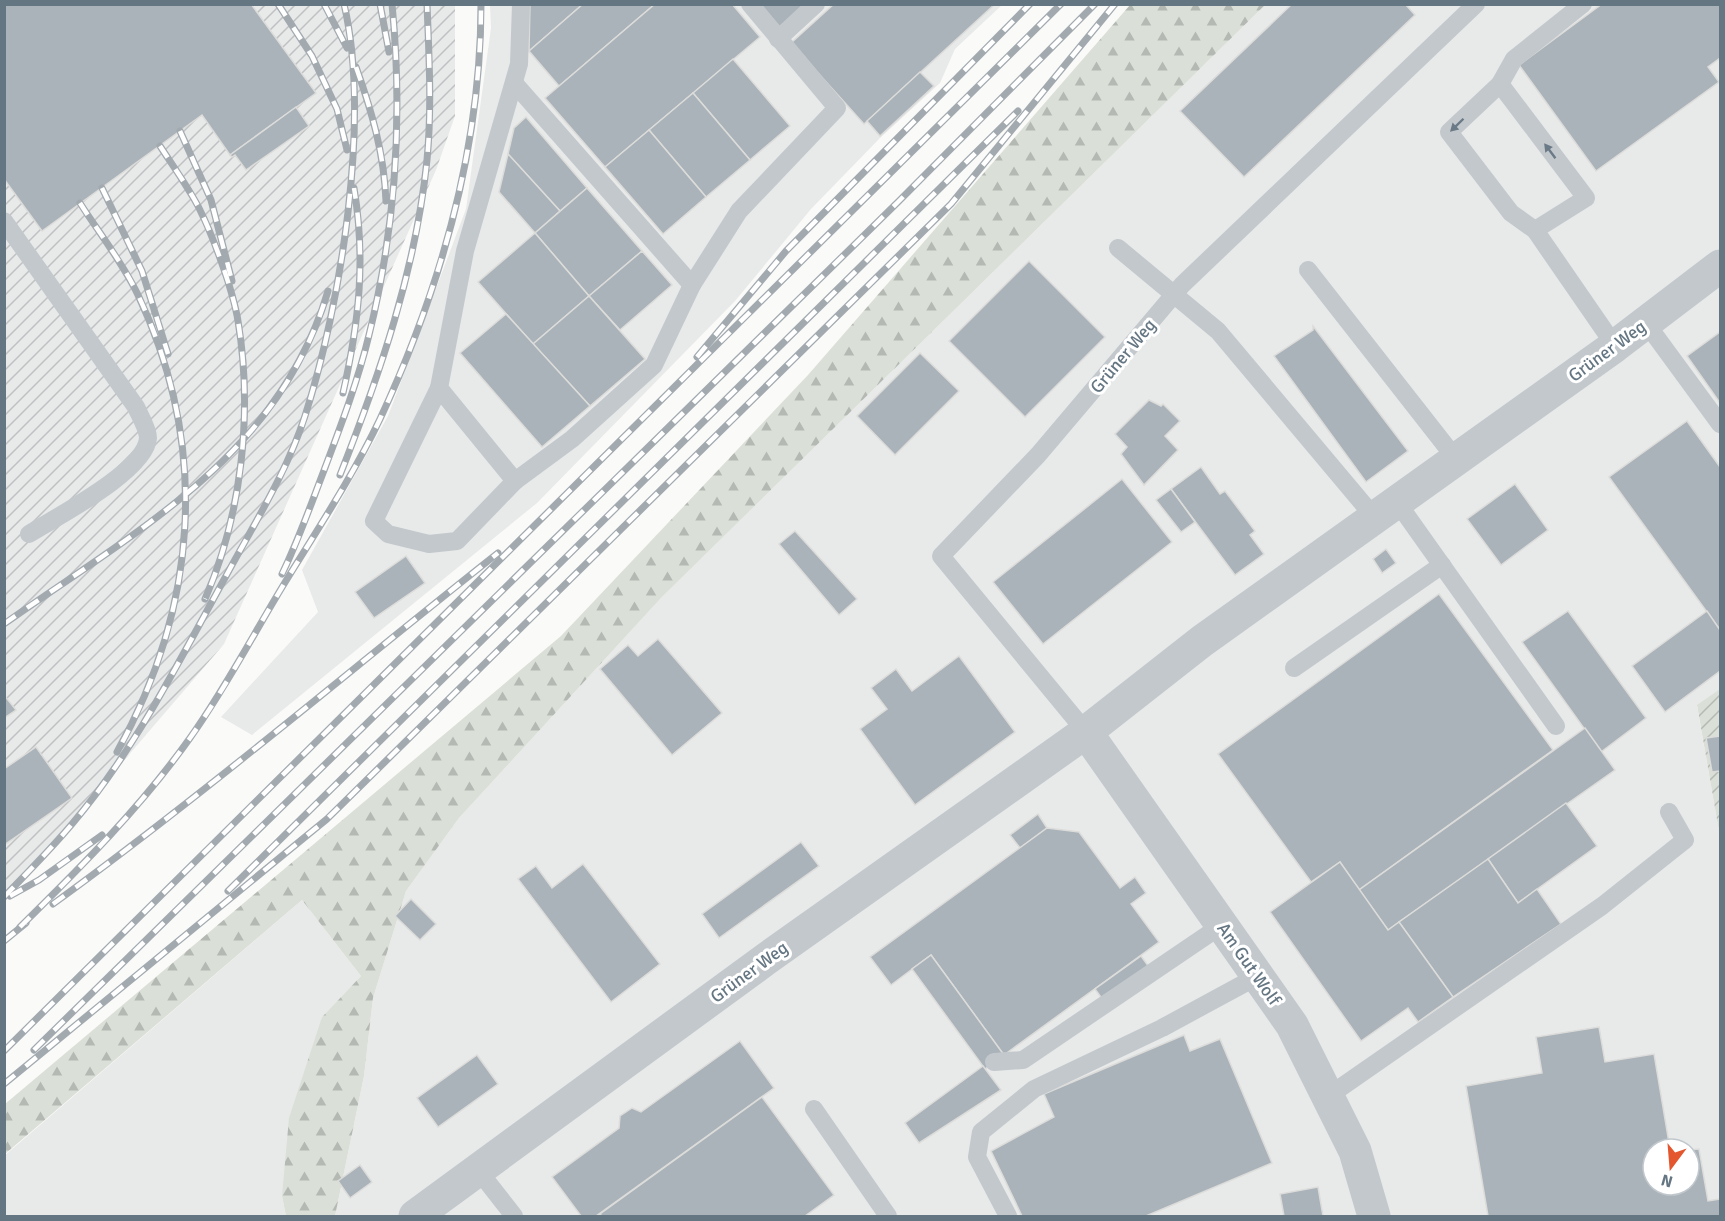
<svg xmlns="http://www.w3.org/2000/svg" width="1725" height="1221" font-family="Signika,sans-serif">
<style>
.built{fill:#e8e9e9;fill-rule:evenodd}
.industrial{fill:url(#industrial-furrows)}
.forest{fill:url(#forest-firs)}
.garden{fill:url(#garden-furrows)}
.building{fill:#aab3b9;stroke:#dcdcda;stroke-width:1.5}
.lines{fill:none;stroke-linecap:round;stroke-linejoin:round}
.service{stroke:#c3c8cc;stroke-width:18}
.tertiary{stroke:#c3c8cc;stroke-width:33}
.rail-casing{stroke:#a2aab0;stroke-width:7}
.rail{stroke:#fff;stroke-width:4.5;stroke-dasharray:14;stroke-linecap:butt}
.oneway{fill:#6a7a87}
.labels{text-anchor:middle;stroke-width:6;stroke-linejoin:round;paint-order:stroke}
.street-label{font-size:18px;fill:#657683;stroke:#fff}
</style>
<defs>
<pattern id="industrial-furrows" width="10" height="10" patternUnits="userSpaceOnUse" patternTransform="scale(1.5)"><rect width="10" height="10" fill="#e8e9e9"/><path d="M-1 1l2-2M0 10L10 0M9 11l2-2" fill="none" stroke="#c0c1c2"/></pattern>
<pattern id="forest-firs" width="22" height="20" patternUnits="userSpaceOnUse" patternTransform="scale(1.5)"><rect width="22" height="20" fill="#dadfd7"/><path d="M5 1l3.5 6h-7zM16 11l3.5 6h-7z" fill="#b4b9b4"/></pattern>
<pattern id="garden-furrows" width="10" height="10" patternUnits="userSpaceOnUse" patternTransform="scale(1.5)"><rect width="10" height="10" fill="#dadfd7"/><path d="M-1 1l2-2M0 10L10 0M9 11l2-2" fill="none" stroke="#b4b9b4"/></pattern>
</defs>
<rect width="100%" height="100%" fill="#fafaf8"/>
<g class="built">
<polygon points="490,5 1002,5 955,49 940,83 880,138 811,209 735,301 537,503 252,735 221,717 318,612 302,570 388,416 466,209 491,28"/>
<path d="M1265,5H1720V689L1697,706L1720,837V1216H335L364,1076L373,998L406,891L459,818L661,598ZM1653,1149H1689V1185H1653Z"/>
<polygon points="302,900 361,976 322,1017 282,1196 286,1216 5,1216 4,1156"/>
</g>
<polygon class="industrial" points="5,5 455,5 455,116 436,170 224,644 5,899"/>
<polygon class="forest" points="1130,5 1265,5 661,598 459,818 406,891 373,998 364,1076 335,1216 286,1216 282,1196 289,1118 322,1017 361,976 302,900 5,1154 5,1104 561,636 808,375"/>
<polygon class="garden" points="1720,689 1720,837 1697,705"/>
<g class="building">
<polygon points="4,4 251,4 316,93 230,155 202,115 42,231 4,179"/>
<polygon points="530,4 583,4 529,51"/>
<polygon points="583,4 655,4 559,86 529,51"/>
<polygon points="655,4 732,4 760,37 605,167 545,98"/>
<polygon points="760,4 809,4 781,31"/>
<polygon points="834,4 995,4 864,124 791,43"/>
<polygon points="1292,4 1405,4 1415,15 1244,177 1180,111"/>
<polygon points="1602,4 1720,4 1720,58 1708,67 1719,82 1596,171 1519,65"/>
<polygon points="733,59 790,126 750,160 693,93"/>
<polygon points="920,72 934,86 880,136 867,121"/>
<polygon points="693,93 750,160 706,197 649,130"/>
<polygon points="296,107 309,126 246,170 235,155 232,157 230,155"/>
<polygon points="526,117 587,188 560,211 508,154 514,128"/>
<polygon points="649,130 706,197 663,234 605,167"/>
<polygon points="508,154 560,211 535,233 499,192"/>
<polygon points="587,188 642,251 589,296 535,233"/>
<polygon points="535,233 589,296 533,344 478,282"/>
<polygon points="642,251 672,285 620,330 589,296"/>
<polygon points="1029,261 1105,337 1025,417 949,341"/>
<polygon points="589,296 645,359 590,406 533,344"/>
<polygon points="506,314 590,406 542,447 460,353"/>
<polygon points="1313,326 1408,451 1366,482 1274,356 1313,330"/>
<polygon points="1720,332 1720,403 1687,356"/>
<polygon points="920,353 959,391 895,455 857,416"/>
<polygon points="1149,400 1161,406 1163,404 1180,421 1165,436 1178,450 1144,485 1121,454 1127,447 1115,434"/>
<polygon points="1687,421 1720,467 1720,630 1609,477"/>
<polygon points="1201,467 1220,494 1225,491 1255,531 1250,535 1264,554 1235,575 1171,489"/>
<polygon points="1122,479 1172,542 1043,644 993,582"/>
<polygon points="1515,484 1548,530 1501,565 1467,519"/>
<polygon points="1171,489 1195,522 1181,532 1156,500"/>
<polygon points="795,531 857,599 839,615 779,544"/>
<polygon points="1386,549 1396,563 1382,573 1373,559"/>
<polygon points="406,556 425,583 374,618 355,592"/>
<polygon points="1439,594 1553,750 1359,890 1340,862 1311,882 1218,754"/>
<polygon points="1568,611 1646,718 1601,752 1522,642"/>
<polygon points="1707,611 1720,630 1720,671 1665,712 1632,666"/>
<polygon points="658,639 722,713 672,755 600,669 628,645 638,656"/>
<polygon points="959,656 1015,732 915,805 860,729 887,709 871,688 896,669 912,691"/>
<polygon points="4,695 16,710 4,718"/>
<polygon points="1585,728 1615,770 1388,930 1359,890"/>
<polygon points="1720,736 1720,771 1712,772 1706,738"/>
<polygon points="36,747 72,798 4,845 4,769"/>
<polygon points="1566,803 1597,846 1518,903 1488,859"/>
<polygon points="1038,814 1047,828 1020,848 1010,835"/>
<polygon points="1047,828 1079,832 1120,888 1135,877 1146,893 1131,904 1159,942 1004,1055 931,955 891,985 870,957"/>
<polygon points="801,842 819,866 719,938 702,914"/>
<polygon points="1488,859 1518,903 1537,889 1561,924 1453,997 1399,922"/>
<polygon points="1340,862 1388,930 1399,922 1453,997 1418,1022 1408,1008 1361,1041 1270,912"/>
<polygon points="583,864 660,964 611,1002 518,879 536,866 552,888"/>
<polygon points="411,899 436,924 420,940 395,916"/>
<polygon points="931,955 1004,1055 985,1069 912,969"/>
<polygon points="1141,956 1149,967 1103,1000 1095,989"/>
<polygon points="1599,1027 1605,1062 1654,1054 1670,1149 1653,1149 1653,1185 1689,1185 1689,1150 1699,1149 1708,1201 1720,1199 1720,1216 1488,1216 1466,1086 1542,1073 1536,1037"/>
<polygon points="1184,1035 1190,1051 1220,1039 1272,1163 1146,1216 1022,1216 991,1151 1054,1117 1044,1094"/>
<polygon points="740,1041 774,1088 596,1216 581,1216 552,1177 619,1128 620,1116 632,1108 641,1112"/>
<polygon points="477,1055 498,1084 438,1127 417,1098"/>
<polygon points="983,1066 1001,1090 919,1143 905,1123"/>
<polygon points="762,1097 834,1195 805,1216 602,1216 600,1214"/>
<polygon points="360,1165 372,1182 350,1198 338,1181"/>
<polygon points="1318,1187 1323,1216 1284,1216 1280,1194"/>
</g>
<g class="lines">
<g class="service">
<polyline points="521,4 519,64 465,251 439,388 515,481 572,439 654,365 692,285 739,211 837,108 750,4"/>
<polyline points="778,39 816,4"/>
<polyline points="514,83 692,285"/>
<polyline points="1500,84 1586,198 1535,230 1615,346"/>
<path d="M4,221L136,407C140,416 148,429 148,438C146,471 56,517 29,534"/>
<polyline points="1535,230 1511,213 1449,132 1500,84 1514,59 1583,4"/>
<polyline points="1118,248 1218,331 1375,518"/>
<polyline points="1308,270 1456,459"/>
<polyline points="1646,323 1720,424"/>
<polyline points="439,388 374,521 388,534 429,544 457,541 515,481"/>
<polyline points="1397,502 1556,726"/>
<polyline points="1294,668 1442,565"/>
<polyline points="1086,732 941,556 1038,455 1182,285 1476,4"/>
<polyline points="994,1062 1023,1060 1222,925"/>
<polyline points="1327,1097 1602,906 1685,840 1669,812"/>
<polyline points="814,1109 888,1216"/>
<polyline points="478,1170 514,1216"/>
<polyline points="1008,1216 977,1157 981,1132 1034,1089 1162,1028 1258,976"/>
</g>
<g class="tertiary">
<polyline points="1086,732 1292,1025 1355,1151 1374,1216"/>
<polyline points="415,1216 766,959 1086,732 1202,641 1615,346 1720,266"/>
</g>
<defs>
<g id="rail">
<polyline points="278,4 312,56 337,109 347,150"/>
<polyline points="324,4 347,48"/>
<polyline points="380,4 389,52"/>
<path d="M356,67C372,112 384,153 386,201"/>
<polyline points="180,131 211,200 232,281"/>
<path d="M160,146C173,166 188,187 199,208C213,236 233,290 238,321C253,411 242,515 205,599"/>
<polyline points="102,188 142,271 168,354"/>
<path d="M80,203C99,233 123,263 138,295C210,448 198,606 117,752"/>
<polyline points="697,357 786,251 1030,4"/>
<path d="M343,393C359,322 366,260 354,188"/>
<path d="M340,475C380,374 416,269 427,160C432,108 429,56 427,4"/>
<path d="M282,574C298,541 310,507 323,473C340,428 358,381 369,335C396,226 403,116 392,4"/>
<path d="M4,624C135,531 279,457 328,291"/>
<polyline points="228,891 1018,111"/>
<polyline points="10,896 39,880 102,835"/>
<path d="M4,897C27,873 51,849 72,824C135,750 179,661 226,576C254,524 287,472 305,416C341,304 371,119 344,4"/>
<path d="M53,904C206,793 350,670 498,553"/>
<path d="M20,927C81,867 141,807 190,738C225,689 253,635 284,584C317,530 353,476 380,419C440,290 481,148 481,4"/>
<polyline points="4,941 26,923"/>
<polyline points="34,1050 898,202 1095,4"/>
<polyline points="4,1051 1061,4"/>
<polyline points="4,1084 327,819 951,204 1115,4"/>
</g>
</defs>
<use href="#rail" class="rail-casing"/>
<use href="#rail" class="rail"/>
</g>
<defs><path id="oneway-solid" d="M-6-.8H1V-3.2L6.5 0L1 3.2V.8H-6Z" transform="scale(1.5)"/></defs>
<g class="oneway">
<use href="#oneway-solid" transform="translate(1457 125) rotate(136)"/>
<use href="#oneway-solid" transform="translate(1550 151) rotate(-127)"/>
</g>
<g class="labels">
<g class="street-label">
<text transform="translate(1607 351) rotate(-36)" y="6">Grüner Weg</text>
<text transform="translate(1123 356) rotate(-50)" y="6">Grüner Weg</text>
<text transform="translate(1249 964) rotate(55)" y="6">Am Gut Wolf</text>
<text transform="translate(749 972) rotate(-36)" y="6">Grüner Weg</text>
</g>
</g>
<rect width="1725" height="1221" fill="none" stroke="#657683" stroke-width="12"/>
<g transform="translate(1671 1167) rotate(196)"><circle r="28" fill="#ffffff" stroke="#c1c8cd" stroke-width="1.5"/>
<path d="M0-4.5L10 22L0 15L-10 22Z" fill="#e4572e"/>
<text y="-9" font-size="16" font-weight="bold" text-anchor="middle" fill="#657683">N</text>
</g>
</svg>
